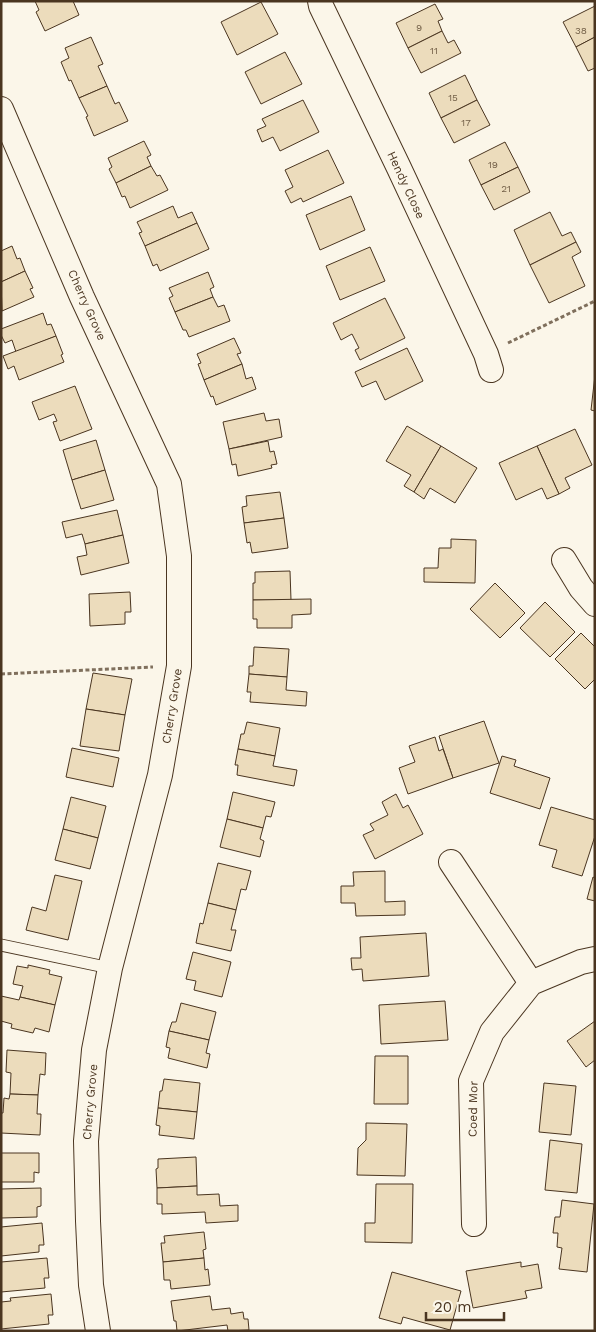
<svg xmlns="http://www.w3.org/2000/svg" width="596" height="1332" font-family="'Work Sans',sans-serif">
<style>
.building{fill:#ecdcbc;stroke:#4a3520}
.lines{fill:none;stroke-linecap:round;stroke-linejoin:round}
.service-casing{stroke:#4a3520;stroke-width:13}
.minor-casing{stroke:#4a3520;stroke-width:26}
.path{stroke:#7f6f5c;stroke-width:3;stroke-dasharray:4 2.5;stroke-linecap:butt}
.service{stroke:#fbf6e9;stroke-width:11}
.minor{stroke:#fbf6e9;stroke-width:24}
.labels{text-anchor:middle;stroke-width:4;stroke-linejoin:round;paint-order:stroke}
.number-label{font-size:10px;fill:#725f47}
.street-label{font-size:12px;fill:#4a3520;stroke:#fbf6e9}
</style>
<rect width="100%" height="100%" fill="#fbf6e9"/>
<g class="building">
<polygon points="35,1 73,1 79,15 45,31 36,12 39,10"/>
<polygon points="261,2 278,34 237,55 221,22"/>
<polygon points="435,4 443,19 438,21 442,31 408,48 396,23"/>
<polygon points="595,6 595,37 576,47 563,22"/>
<polygon points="442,31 448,43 454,40 461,53 421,73 408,48"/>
<polygon points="91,37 103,64 98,66 107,86 79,98 71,80 69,81 61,62 69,58 65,48"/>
<polygon points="595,37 595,68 588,71 576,47"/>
<polygon points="285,52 302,84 261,104 245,72"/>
<polygon points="465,75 477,100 441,118 429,93"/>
<polygon points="107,86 115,104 119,102 128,121 94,136 86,117 88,116 79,98"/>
<polygon points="303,100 319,132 280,151 273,137 262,142 257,130 266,126 262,119"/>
<polygon points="477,100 490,125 454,143 441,118"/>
<polygon points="144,141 151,155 147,157 151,166 116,183 109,169 112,167 108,158"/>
<polygon points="505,142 518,167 481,185 469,160"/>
<polygon points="328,150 344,183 303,202 301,198 291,203 285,191 293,187 285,170"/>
<polygon points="151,166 157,176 160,175 168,190 130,208 125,196 122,197 116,183"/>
<polygon points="518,167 530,192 494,210 481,185"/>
<polygon points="351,196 365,230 320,250 306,215"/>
<polygon points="173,206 178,218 192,212 197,223 145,246 139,233 142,232 137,222"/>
<polygon points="550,212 562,236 571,232 576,242 530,265 514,230"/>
<polygon points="197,223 209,249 160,271 157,264 153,266 145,246"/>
<polygon points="576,242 581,252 572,257 585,286 549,303 530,265"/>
<polygon points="12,246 17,259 20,258 25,271 1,282 1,251"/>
<polygon points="370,247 385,281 340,300 326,266"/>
<polygon points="25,271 33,288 30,289 34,297 2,311 1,282"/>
<polygon points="208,272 214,287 210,289 213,297 175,312 169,298 173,296 169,288"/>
<polygon points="213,297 218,307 224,305 230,321 189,337 186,330 183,330 175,312"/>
<polygon points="385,298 405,338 360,360 355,350 359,348 352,334 341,340 333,323"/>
<polygon points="43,313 47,325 51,324 56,336 16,352 12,340 5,343 1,335 1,329"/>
<polygon points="56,336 63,354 61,355 64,362 19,380 14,366 8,369 3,356"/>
<polygon points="234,338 241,353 237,354 242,364 204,380 198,364 201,363 197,354"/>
<polygon points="407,348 423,381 385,400 376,381 362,387 355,372"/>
<polygon points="242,364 246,379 252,377 256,389 216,405 213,396 211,397 204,380"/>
<polygon points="595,375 595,411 591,410"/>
<polygon points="75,386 92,429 60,441 53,422 57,421 54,414 39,420 32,402"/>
<polygon points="264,413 266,421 279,419 282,437 229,449 223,422"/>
<polygon points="407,426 441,446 414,492 404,486 411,475 386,461"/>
<polygon points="575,429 592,465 565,478 570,488 559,494 537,446"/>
<polygon points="96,440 105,470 72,480 63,450"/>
<polygon points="268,441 270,452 274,451 277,464 271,465 272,468 238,476 236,464 232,465 229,449"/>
<polygon points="441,446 477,468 455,503 430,488 424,499 414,492"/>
<polygon points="537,446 559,494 547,499 542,488 516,500 499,463"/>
<polygon points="105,470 114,500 81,509 72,480"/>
<polygon points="280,492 284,518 244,523 242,507 247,506 246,496"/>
<polygon points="117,510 123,535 85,544 82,534 66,538 62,522"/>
<polygon points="284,518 288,548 252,553 250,542 247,543 244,523"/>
<polygon points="123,535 129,563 81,575 77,557 87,555 85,544"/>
<polygon points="451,539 476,540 475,583 424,582 424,568 438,568 439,548 451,548"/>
<polygon points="290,571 291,600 253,600 253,583 255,583 255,572"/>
<polygon points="495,583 525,613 500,638 470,609"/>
<polygon points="130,592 131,612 125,612 125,624 90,626 89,594"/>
<polygon points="311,599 311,614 292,615 292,628 257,628 257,619 253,619 253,600"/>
<polygon points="545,602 575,632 550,657 520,628"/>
<polygon points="581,633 595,647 595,679 585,689 555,659"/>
<polygon points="254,647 289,649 287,677 249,674 249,666 253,666"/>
<polygon points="93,673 132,679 125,715 86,709"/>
<polygon points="249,674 287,677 286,690 307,692 306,706 250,702 251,692 247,692"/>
<polygon points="86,709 125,715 119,751 80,746"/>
<polygon points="484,721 499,763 453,778 439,736"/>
<polygon points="247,722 280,728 275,756 238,749 241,734 244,734"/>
<polygon points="435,737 439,751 443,749 453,778 408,794 399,768 415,762 409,746"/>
<polygon points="72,748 119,758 113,787 66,777"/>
<polygon points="238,749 275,756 273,766 297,770 294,786 237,775 238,765 235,765"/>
<polygon points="502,756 516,760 514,766 550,778 540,809 490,793"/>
<polygon points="233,792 275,802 271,817 266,816 263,828 227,819"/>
<polygon points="396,794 403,808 408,805 423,834 375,859 363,835 374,830 370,824 388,815 382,802"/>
<polygon points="71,797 106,806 98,838 63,829"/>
<polygon points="551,807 595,820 595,836 582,876 552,867 557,850 539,845"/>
<polygon points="227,819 263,828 260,839 264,841 260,857 220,847"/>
<polygon points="63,829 98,838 90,869 55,860"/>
<polygon points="218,863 251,871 246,890 241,889 236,910 208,903"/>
<polygon points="385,871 385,902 405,901 405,915 356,916 355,903 341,903 341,886 354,886 353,872"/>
<polygon points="55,875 82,881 68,940 26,930 32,907 46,911"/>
<polygon points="593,877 595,878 595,901 587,899"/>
<polygon points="208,903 236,910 231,930 236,930 231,951 196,943 200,923 203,924"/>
<polygon points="426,933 429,976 363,981 362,969 352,970 351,958 361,958 360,937"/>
<polygon points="193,952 231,962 222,997 194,990 196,981 186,979"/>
<polygon points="28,965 50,970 49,974 62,977 55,1005 20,997 23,986 13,984 17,966 28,968"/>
<polygon points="1,996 19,1000 20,997 55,1005 49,1032 35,1028 33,1033 11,1028 12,1024 1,1021"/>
<polygon points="445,1001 448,1040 381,1044 379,1005"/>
<polygon points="181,1003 216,1012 209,1040 169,1031 172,1022 176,1022"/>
<polygon points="595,1021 595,1060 586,1067 567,1041"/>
<polygon points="169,1031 209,1040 206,1053 210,1054 207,1068 168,1058 170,1048 166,1047"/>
<polygon points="7,1050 46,1053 45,1075 40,1074 38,1095 10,1094 11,1073 6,1072"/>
<polygon points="375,1056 408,1056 408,1104 374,1104"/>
<polygon points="164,1079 200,1083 197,1112 158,1108 160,1091 162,1091"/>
<polygon points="544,1083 576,1086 571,1135 539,1132"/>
<polygon points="10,1094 38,1095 37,1114 41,1114 40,1135 1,1133 1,1113 3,1113 4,1098 9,1099"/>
<polygon points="158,1108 197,1112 194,1139 159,1135 160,1126 156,1125"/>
<polygon points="366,1123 407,1124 405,1176 357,1175 358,1148 366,1140"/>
<polygon points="550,1140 582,1144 577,1193 545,1190"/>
<polygon points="1,1153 39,1153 39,1173 34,1172 34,1182 1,1182"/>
<polygon points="196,1157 197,1186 157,1188 156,1169 158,1168 158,1159"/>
<polygon points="376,1184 413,1184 412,1243 365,1242 365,1223 375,1223"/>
<polygon points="197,1186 197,1195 219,1194 220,1206 238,1205 238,1221 206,1223 205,1212 162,1214 162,1204 157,1204 157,1188"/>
<polygon points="41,1188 41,1206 37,1207 37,1217 1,1218 1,1189"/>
<polygon points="562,1200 594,1204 587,1272 559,1269 562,1248 557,1247 558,1233 553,1233 555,1217 560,1217"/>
<polygon points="42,1223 44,1245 39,1245 39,1252 1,1256 1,1227"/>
<polygon points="204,1232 206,1249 203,1250 204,1258 163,1262 161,1243 165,1243 164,1236"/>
<polygon points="47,1258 49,1278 44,1278 45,1288 1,1292 1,1262"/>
<polygon points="204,1258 205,1270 208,1269 210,1285 171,1289 170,1280 164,1280 163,1262"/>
<polygon points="521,1262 521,1267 538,1264 542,1288 525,1291 527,1298 473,1308 466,1271"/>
<polygon points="392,1272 461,1291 450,1330 403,1317 401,1324 379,1318"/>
<polygon points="51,1294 53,1315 48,1315 49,1324 1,1329 1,1302 11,1301 10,1298"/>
<polygon points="210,1296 212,1310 230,1308 231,1314 243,1312 244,1319 248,1319 249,1330 228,1331 227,1325 177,1331 176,1321 174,1321 171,1301"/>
</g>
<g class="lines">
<defs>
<polyline id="service" points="1,945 110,968"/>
<g id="minor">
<polyline points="320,1 321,6 399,168 486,354 491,370"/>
<polyline points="1,109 82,297 169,484 179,556 179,666 160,775 110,968 94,1050 86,1141 88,1221 91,1285 98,1331"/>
<polyline points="564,560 581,588 595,604"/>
<polyline points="451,862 531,983"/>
<polyline points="474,1224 471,1081 492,1032 531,983 581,962 595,959"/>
</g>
</defs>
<use href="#service" class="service-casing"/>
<use href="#minor" class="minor-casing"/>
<g class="path">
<polyline points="508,343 595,301"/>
<polyline points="1,674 153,667"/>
</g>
<use href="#service" class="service"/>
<use href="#minor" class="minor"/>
</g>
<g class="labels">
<g class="number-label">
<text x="419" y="31">9</text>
<text x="581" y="34">38</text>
<text x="434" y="54">11</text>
<text x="453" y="101">15</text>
<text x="466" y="126">17</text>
<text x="493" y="168">19</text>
<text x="506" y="192">21</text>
</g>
<g class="street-label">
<text transform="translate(406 185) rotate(65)" y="4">Hendy Close</text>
<text transform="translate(87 305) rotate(66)" y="4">Cherry Grove</text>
<text transform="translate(172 706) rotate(-81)" y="4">Cherry Grove</text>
<text transform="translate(90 1102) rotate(-85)" y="4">Cherry Grove</text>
<text transform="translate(473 1109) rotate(-89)" y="4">Coed Mor</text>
</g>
</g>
<rect width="596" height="1332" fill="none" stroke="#4a3520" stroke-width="5"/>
<path d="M426 1312v8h78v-8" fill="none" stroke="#4a3520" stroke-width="2.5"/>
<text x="434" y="1312" font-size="15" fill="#4a3520" stroke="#fbf6e9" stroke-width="4" paint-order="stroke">20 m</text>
</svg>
